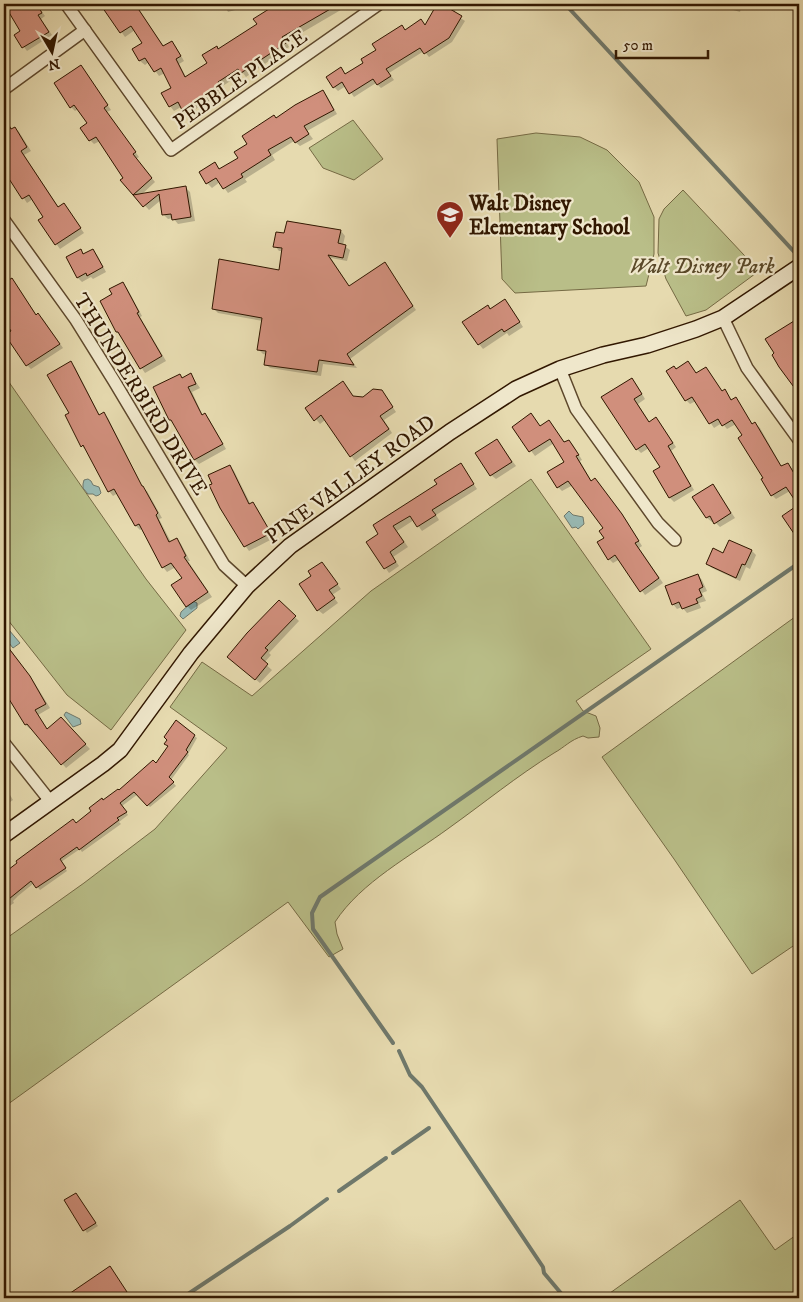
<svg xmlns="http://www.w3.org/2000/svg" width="803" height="1302" font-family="'IM FELL DW Pica',serif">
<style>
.green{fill:#b9be88;stroke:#756a44}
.water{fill:#98b9b3;stroke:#6f786b}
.shadow{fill:#0003}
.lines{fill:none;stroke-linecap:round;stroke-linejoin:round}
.stream{stroke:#6f786b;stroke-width:4}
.building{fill:#d08f7c;stroke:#311700}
.street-casing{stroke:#5e482c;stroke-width:14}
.secondary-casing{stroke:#311700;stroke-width:18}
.street{stroke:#efe7cb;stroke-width:11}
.secondary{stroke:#efe7cb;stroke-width:15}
.labels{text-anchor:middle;stroke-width:4.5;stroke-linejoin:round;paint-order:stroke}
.street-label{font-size:21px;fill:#311700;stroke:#efe7cb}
.poi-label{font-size:21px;font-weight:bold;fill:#311700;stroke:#efe7cb;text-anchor:start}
.park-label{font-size:21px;font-style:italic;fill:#5a4929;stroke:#efe7cb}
</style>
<rect width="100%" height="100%" fill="#e6daaf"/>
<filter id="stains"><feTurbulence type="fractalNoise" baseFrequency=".004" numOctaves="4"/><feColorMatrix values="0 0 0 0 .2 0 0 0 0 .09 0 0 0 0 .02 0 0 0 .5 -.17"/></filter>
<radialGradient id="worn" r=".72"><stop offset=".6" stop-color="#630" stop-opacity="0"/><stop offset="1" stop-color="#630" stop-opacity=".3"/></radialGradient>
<g class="green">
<polygon points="353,120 383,159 354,180 323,168 309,148"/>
<polygon points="536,133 580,137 607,150 639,182 654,217 654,254 646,286 515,293 502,279 497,139"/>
<polygon points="683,190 759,271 706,310 686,316 666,279 658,253 659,219 664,209"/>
<polygon points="4,375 146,579 186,630 111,730 67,695 4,615"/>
<path d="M531,479L651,649L576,701L583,711L596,716L600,728L599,737L588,738L583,736C570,740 565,747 554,753C517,776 484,803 449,828C411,856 361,882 335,922L337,934L343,949L329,957L288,902L4,1107V940L84,883L155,829L227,748L170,707L202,662L252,696L371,591Z"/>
<polygon points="799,614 799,942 752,974 674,859 602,757"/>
<polygon points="740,1200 775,1250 799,1233 799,1298 603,1298"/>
</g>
<g class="water">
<polygon points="88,479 91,481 93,485 99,487 101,493 99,495 96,496 93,494 88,494 83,488 83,484 84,480"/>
<polygon points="569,511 573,515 583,517 584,524 578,529 576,527 572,528 564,516"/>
<polygon points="193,601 197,603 197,608 183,619 180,616 181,612"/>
<polygon points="9,630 20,643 13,648 4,637 4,635"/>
<polygon points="66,712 80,719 81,724 73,727 64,715"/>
</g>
<g class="shadow">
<polygon points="4,4 30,4 31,5 36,4 45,16 41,19 52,35 27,51 15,35 21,31"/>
<polygon points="102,4 135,4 164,47 171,43 176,47 184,61 179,64 186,77 209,64 219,50 258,24 255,19 280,4 284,6 287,4 351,4 286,42 289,47 246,77 243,73 221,87 225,92 187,114 181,107 174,111 170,106 173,88 165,73 159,76 149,62 145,65 140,61 134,49 144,43 135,30 125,37"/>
<polygon points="180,4 189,4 187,7"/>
<polygon points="224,4 248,4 249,6 228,12"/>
<polygon points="439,4 454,4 457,7 453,13 465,21 452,42 429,57 424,51 389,73 394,80 381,88 376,83 354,97 346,86 338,91 334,87 341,68 346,75 364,63 402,27 406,31 421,21 426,25"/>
<polygon points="726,4 742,4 740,12 730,9"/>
<polygon points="81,67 111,110 107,112 139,157 136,159 155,182 141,195 185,187 190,192 195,221 178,224 173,218 168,219 164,215 161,200 149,210 122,180 125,178 100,141 94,144 90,140 82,128 88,124 78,109 75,111 71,107"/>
<polygon points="323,91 327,96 337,114 307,131 313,139 300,146 294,141 272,155 275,160 245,179 247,182 228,193 220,182 212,188 207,183 201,172 215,164 220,170 240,158 249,144 276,119"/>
<polygon points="8,125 12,130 15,128 19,132 31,151 24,155 59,208 64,205 84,233 60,249 40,221 45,218 33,199 27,203 7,173 4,172 4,127"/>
<polygon points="341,231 345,236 343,245 350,250 347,261 331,258 350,287 385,264 416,310 350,359 357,368 323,364 321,376 270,368 265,364 267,355 263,354 259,350 263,321 218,313 214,309 280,271 283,251 279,251 275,246"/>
<polygon points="92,250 97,255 106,272 93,279 91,277 82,282 78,278 81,251 84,255"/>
<polygon points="4,271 10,280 12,279 16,284 37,316 38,315 43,319 63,348 31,369 27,365 13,332 4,318"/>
<polygon points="123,284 127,288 142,316 140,317 166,361 145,373 117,332 114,295"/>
<polygon points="509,305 523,327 509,336 507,333 483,349 479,344 488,306 491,310"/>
<polygon points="794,323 799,329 799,392 780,366"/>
<polygon points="70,363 75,367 100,416 103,414 108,418 143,488 147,491 162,518 159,519 171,542 177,539 181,544 190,561 188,561 212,597 191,610 187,606 183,578 176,567 167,572 163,567 143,528 140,530 136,526 118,493 113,496 109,491 86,450 82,446 71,413"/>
<polygon points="688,363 697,374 706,368 710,373 722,392 725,390 732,401 736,399 753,425 755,423 760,428 782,467 788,464 792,469 799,481 799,539 784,516 799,506 798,503 790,491 776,499 772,495 744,436 736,424 727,429 722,423 714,428 696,401 690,404 686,400 676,370"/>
<polygon points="191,375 200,388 192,392 203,416 205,415 209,419 226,449 199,464 195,460 175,424 170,420 180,376 183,379"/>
<polygon points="343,382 354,397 363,398 382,391 396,412 384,420 392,433 355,461 325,420 320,424 307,408"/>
<polygon points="636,384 645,399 638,404 650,423 656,418 660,423 676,447 671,451 694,490 674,502 670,498 655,472 662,468 649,448 641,453 637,449 603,397"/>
<polygon points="549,421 565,443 569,441 573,445 582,460 580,461 592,482 599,484 626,520 642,546 639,548 663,583 645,595 620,559 613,563 609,559 605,528 573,485 562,491 558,487 565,462 554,443 535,456 513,427 540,427"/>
<polygon points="497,441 516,466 496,479 491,475"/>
<polygon points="461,465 477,489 436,515 439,520 422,531 414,520 397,531 408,547 393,557 399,566 389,573 368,542 380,534"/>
<polygon points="230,466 234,471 251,505 253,504 257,508 274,538 249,551 242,541"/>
<polygon points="713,485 735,518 720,527 714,521 712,522 707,518 694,497"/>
<polygon points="752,551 756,555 750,569 746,567 740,581 712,568 707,564 724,555"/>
<polygon points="322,563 341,589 332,595 338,603 323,614 318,610 313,576"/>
<polygon points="698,575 702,580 707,591 702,593 706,601 699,603 701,608 687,613 682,607 677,609 673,604"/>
<polygon points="279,602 299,621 269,653 271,655 264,663 272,670 260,683 233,661"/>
<polygon points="4,641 34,682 50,708 38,715 48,730 61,719 90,749 66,768 32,728 30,729 26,725 4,688"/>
<polygon points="176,722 197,738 188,754 189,755 171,780 176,786 150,807 138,794 122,806 128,815 119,822 121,824 82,852 80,849 61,862 67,871 40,890 34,883 18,896 13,901 14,903 8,907 5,904 4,905 4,875 76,824 103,801 119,792 156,765 169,747"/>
<polygon points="4,785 13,800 4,806"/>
<polygon points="76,1194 98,1226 87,1233 66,1201"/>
<polygon points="110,1268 131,1298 64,1298"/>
</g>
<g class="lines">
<g class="stream">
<polyline points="565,4 799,257"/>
<polyline points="393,1043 313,929 312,913 320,897 799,563"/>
<polyline points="399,1051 410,1075 422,1087 543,1267 544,1273 565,1298"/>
<polyline points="393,1153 429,1128"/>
<polyline points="339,1191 386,1158"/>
<polyline points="182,1298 290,1226 327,1199"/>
</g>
</g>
<g class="building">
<polygon points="4,4 37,4 42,13 38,15 49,32 22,48 14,35 20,31"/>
<polygon points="100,4 135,4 163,46 172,41 181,56 176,59 185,77 207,63 202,55 217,46 218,49 257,24 253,19 277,4 339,4 282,37 286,43 241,73 238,69 218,82 222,88 182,110 178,102 169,107 161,93 171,88 161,68 154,72 145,58 139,61 132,49 142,43 131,26 120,33"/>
<polygon points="437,4 453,4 450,9 462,16 449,38 424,54 420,48 386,69 391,76 377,85 373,79 349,94 342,82 333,88 326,77 341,67 345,74 363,63 361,59 376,50 372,44 402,25 405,30 421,19 425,25"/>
<polygon points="81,65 108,105 104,108 136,152 133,154 152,178 133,195 120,180 123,178 96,137 89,141 80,128 87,123 74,105 70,108 54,83"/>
<polygon points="323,90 334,110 304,126 309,134 295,143 291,137 268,150 271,155 241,174 243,177 223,189 216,178 206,184 199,172 215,162 219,169 238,158 234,152 247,144 242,136 274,115 276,118 295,105"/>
<polygon points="4,116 11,129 15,127 27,147 21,151 58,207 64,203 81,228 55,245 38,220 43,217 29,195 22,199 4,171"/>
<polygon points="186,186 191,217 172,220 171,214 162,215 159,194 143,207 133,195"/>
<polygon points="287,221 341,230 338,243 346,245 343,258 328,255 349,286 385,262 413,306 347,354 354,365 319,360 317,372 264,365 266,351 257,350 262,318 212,309 219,259 279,270 282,248 273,247 276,232 284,233"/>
<polygon points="81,249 83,254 93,249 103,267 87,276 86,273 77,278 66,257"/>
<polygon points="12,278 36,315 38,313 60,344 26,366 5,335 11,331 4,320 4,283"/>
<polygon points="123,282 139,312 137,313 162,356 140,369 118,332 116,332 100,301 112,294 109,289"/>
<polygon points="505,299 520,322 504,332 502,329 478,345 462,322 488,305 490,309"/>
<polygon points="794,321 799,330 799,394 779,367 772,355 774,353 765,339"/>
<polygon points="71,361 99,415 104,412 142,486 143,486 158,513 156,515 169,542 177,538 186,556 184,557 208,592 186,607 171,585 182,578 171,563 162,568 139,524 135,526 114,489 108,492 83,445 81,447 65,415 69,413 47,375"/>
<polygon points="688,361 696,373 706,367 722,391 725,389 731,400 736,397 752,424 755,422 781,466 788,463 799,482 799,541 782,516 798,505 786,487 771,496 761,479 763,478 738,438 742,435 732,420 722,426 718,419 709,424 692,397 685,401 666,371 674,366 676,369"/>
<polygon points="191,373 196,384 188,387 202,415 205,413 223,444 194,460 171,420 169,420 153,387 180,374 182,378"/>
<polygon points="632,378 642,394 634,399 649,422 656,417 673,443 668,446 691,486 669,498 653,471 660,467 645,444 636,450 601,397"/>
<polygon points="343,381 353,396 363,397 373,389 382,390 393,407 380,416 389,429 350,457 321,415 314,421 305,408"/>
<polygon points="531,413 540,426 549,420 564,442 569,440 579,455 576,456 591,481 595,478 622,514 639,541 635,543 659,578 640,592 615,555 608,560 597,542 604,538 599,531 603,528 568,481 557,488 547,472 564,462 550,439 529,452 512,427"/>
<polygon points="497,439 512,462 490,476 475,453"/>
<polygon points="461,463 474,484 432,510 436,515 417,527 410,516 393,526 404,542 390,552 396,562 384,569 366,542 378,534 373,525 437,484 434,480"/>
<polygon points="230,465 249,504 253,502 271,533 244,547 220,508 209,485 212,484 208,475"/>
<polygon points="713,484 731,513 714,524 710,516 706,518 692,497"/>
<polygon points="729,540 752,550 745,565 742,564 736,578 706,564 713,548 723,553"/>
<polygon points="322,562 338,584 329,590 335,598 317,611 299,584 311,576 308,571"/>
<polygon points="698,574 703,587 699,589 702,596 696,599 698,603 682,609 679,602 672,605 665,586"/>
<polygon points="279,600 296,616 265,648 268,650 261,658 268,664 255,680 227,657 247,633"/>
<polygon points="4,642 30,676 46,704 35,710 47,729 61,717 86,744 61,765 27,724 25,725 4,691"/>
<polygon points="176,720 195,735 186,750 188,752 169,777 174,782 147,806 134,792 120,803 127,812 117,818 119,820 79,850 77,847 60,859 66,868 36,888 31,881 4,903 4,873 17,863 16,861 73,819 76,823 91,811 89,808 102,798 103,800 118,789 119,790 153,760 156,763 168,746 164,744 167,740 164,737"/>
<polygon points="76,1193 96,1223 83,1231 64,1200"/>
<polygon points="110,1266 129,1295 123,1298 63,1298"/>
</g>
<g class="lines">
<defs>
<g id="street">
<polyline points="66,4 171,150 379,4"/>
<polyline points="4,89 85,30"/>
<polyline points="4,220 76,320 114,381 224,565 247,586"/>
<polyline points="723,318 747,368 799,440"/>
<polyline points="560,369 576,409 658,523 675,540"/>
<polyline points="4,743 50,801"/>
</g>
<polyline id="secondary" points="4,835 103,764 120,750 191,653 247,586 290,546 450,432 516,389 560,369 603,355 647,345 696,329 723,318 799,267"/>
</defs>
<use href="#street" class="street-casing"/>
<use href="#secondary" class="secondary-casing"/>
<use href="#street" class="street"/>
<use href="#secondary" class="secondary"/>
</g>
<defs>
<symbol id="school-pin" viewBox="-11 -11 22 30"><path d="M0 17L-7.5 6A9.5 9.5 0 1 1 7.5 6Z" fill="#8f2418" stroke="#efe7cb"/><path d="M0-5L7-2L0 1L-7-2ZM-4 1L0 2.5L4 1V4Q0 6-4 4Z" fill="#fff"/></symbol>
</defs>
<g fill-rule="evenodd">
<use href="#school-pin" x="434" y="199" width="32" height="43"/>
</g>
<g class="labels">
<g class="street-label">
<text transform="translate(240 79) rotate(-35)" y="7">PEBBLE PLACE</text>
<text transform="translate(141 394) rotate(58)" y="7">THUNDERBIRD DRIVE</text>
<text transform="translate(350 479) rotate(-36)" y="7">PINE VALLEY ROAD</text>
</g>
<g class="poi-label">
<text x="469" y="210">Walt Disney<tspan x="469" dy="24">Elementary School</tspan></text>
</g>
<g class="park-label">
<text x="702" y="273">Walt Disney Park</text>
</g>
</g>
<rect width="803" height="1302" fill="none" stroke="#e6daaf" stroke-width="20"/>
<rect x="5" y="5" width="793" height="1292" fill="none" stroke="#311700" stroke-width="2.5"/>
<rect x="10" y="10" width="783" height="1282" fill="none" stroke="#311700"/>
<g transform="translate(52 52) rotate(171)" stroke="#efe7cb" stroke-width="4" paint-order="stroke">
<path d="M0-4L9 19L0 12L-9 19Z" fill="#311700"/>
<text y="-8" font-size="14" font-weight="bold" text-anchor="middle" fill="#311700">N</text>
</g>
<path d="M616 50v8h92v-8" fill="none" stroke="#311700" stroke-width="2.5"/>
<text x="623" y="50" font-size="15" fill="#311700" stroke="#efe7cb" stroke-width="4" paint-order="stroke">50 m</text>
<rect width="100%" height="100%" filter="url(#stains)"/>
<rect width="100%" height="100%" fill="url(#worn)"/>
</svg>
